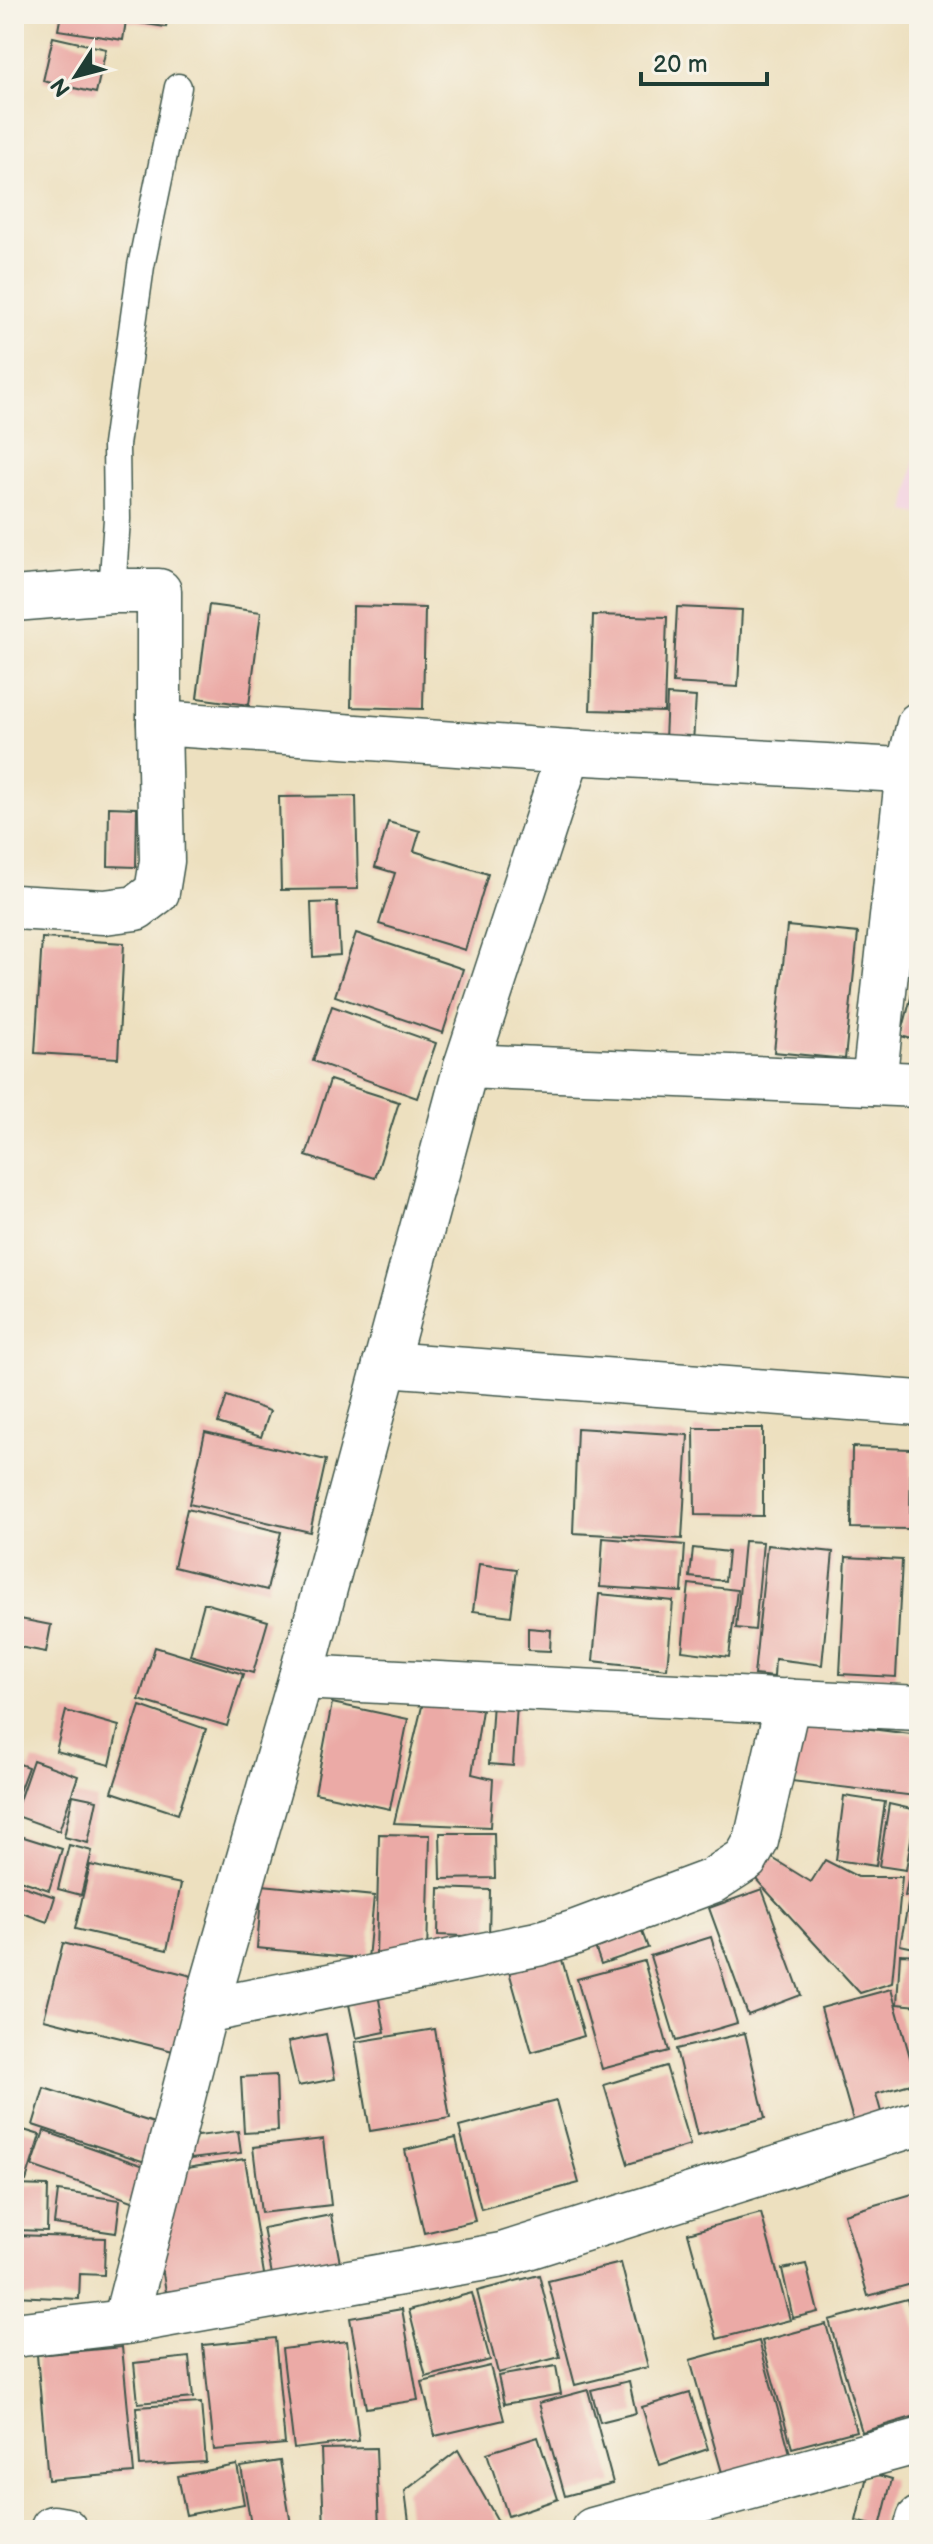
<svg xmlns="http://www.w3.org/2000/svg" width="933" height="2544" font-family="'Balsamiq Sans',sans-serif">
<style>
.built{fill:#f3cfe0}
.building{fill:#ebaaa6}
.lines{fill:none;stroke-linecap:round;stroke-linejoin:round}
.service-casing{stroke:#3e5549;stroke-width:29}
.minor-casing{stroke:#3e5549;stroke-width:47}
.service{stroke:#fff;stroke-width:26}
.minor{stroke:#fff;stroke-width:44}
</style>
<rect width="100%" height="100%" fill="#f7f3e8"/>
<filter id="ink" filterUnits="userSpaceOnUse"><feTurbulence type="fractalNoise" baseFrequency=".0125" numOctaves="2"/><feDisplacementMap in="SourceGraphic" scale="16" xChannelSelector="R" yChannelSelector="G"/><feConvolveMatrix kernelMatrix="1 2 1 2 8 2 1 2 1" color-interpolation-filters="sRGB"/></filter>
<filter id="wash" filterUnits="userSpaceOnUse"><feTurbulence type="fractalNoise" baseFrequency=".006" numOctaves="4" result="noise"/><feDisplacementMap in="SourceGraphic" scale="32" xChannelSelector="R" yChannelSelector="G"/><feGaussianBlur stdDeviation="1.8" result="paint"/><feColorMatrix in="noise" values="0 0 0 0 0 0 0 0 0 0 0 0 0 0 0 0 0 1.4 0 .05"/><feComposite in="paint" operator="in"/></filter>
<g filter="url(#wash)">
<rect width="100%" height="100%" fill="#ede0bf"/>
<polygon class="built" points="919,438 919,514 905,511"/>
<g id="blocks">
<g class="building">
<polygon points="61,14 168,14 166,27 126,21 123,40 58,30"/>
<polygon points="53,37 106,49 96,93 43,81"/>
<polygon points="209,605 261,612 249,705 197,698"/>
<polygon points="353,606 425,608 423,709 351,707"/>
<polygon points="677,607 742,610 738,687 673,683"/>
<polygon points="593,615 667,617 664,712 590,710"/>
<polygon points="667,695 696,697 693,742 665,740"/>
<polygon points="356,796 358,889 281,890 279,797"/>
<polygon points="109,807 137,808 136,867 108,866"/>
<polygon points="388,822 420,831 414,851 488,874 465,950 379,924 395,873 375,867"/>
<polygon points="337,902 340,955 313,957 311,903"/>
<polygon points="787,926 858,933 845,1059 774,1052"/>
<polygon points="356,933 463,969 443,1033 335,996"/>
<polygon points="42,938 124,943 118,1058 35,1053"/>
<polygon points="918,971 919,972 919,1041 901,1036"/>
<polygon points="332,1006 436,1043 417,1098 313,1061"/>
<polygon points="330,1080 399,1102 375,1178 306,1156"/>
<polygon points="227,1396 270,1411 261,1437 218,1423"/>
<polygon points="577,1428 688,1435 682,1539 573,1533"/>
<polygon points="694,1428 763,1428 763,1516 695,1515"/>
<polygon points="205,1432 326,1460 310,1532 189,1504"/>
<polygon points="852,1447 911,1449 910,1529 851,1528"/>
<polygon points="187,1509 281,1532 267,1590 174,1567"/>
<polygon points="603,1538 685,1545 682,1592 600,1587"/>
<polygon points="744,1541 763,1542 755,1630 736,1628"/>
<polygon points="767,1545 833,1552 822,1665 775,1659 774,1677 754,1675"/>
<polygon points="693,1548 728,1552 725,1581 690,1577"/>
<polygon points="846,1557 902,1560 896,1677 840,1674"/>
<polygon points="479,1564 517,1569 511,1616 473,1611"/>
<polygon points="689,1584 737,1590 729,1657 682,1651"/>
<polygon points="599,1594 673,1601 667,1669 593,1661"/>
<polygon points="204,1603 268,1621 253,1673 190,1655"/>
<polygon points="15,1618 51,1625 46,1652 14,1646"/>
<polygon points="528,1628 551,1630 550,1651 528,1650"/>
<polygon points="155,1647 243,1674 227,1726 139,1700"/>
<polygon points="424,1698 482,1710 472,1774 493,1779 490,1827 394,1823"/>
<polygon points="493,1702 517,1704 513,1766 489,1764"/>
<polygon points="332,1703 408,1719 390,1809 315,1793"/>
<polygon points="140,1706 206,1729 178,1814 112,1792"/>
<polygon points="66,1711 119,1726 110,1765 56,1751"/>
<polygon points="798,1720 919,1735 915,1796 791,1781"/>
<polygon points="33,1760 78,1776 59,1831 14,1815"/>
<polygon points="14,1762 28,1767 14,1805"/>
<polygon points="73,1795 97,1800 88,1843 64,1837"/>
<polygon points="844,1796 885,1802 876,1866 836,1860"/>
<polygon points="889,1804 916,1810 906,1870 879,1866"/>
<polygon points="918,1828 919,1828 919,1862 911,1861"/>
<polygon points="440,1833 494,1833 495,1878 441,1879"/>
<polygon points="14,1834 62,1849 49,1890 14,1878"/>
<polygon points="379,1834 430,1835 427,1956 376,1955"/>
<polygon points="69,1845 92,1851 81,1895 58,1889"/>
<polygon points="769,1856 811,1882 825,1860 858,1877 902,1877 892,1983 860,1993 753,1876"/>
<polygon points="90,1865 181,1884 167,1950 75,1929"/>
<polygon points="911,1866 919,1868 919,1899 905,1896"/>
<polygon points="14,1883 55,1897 47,1922 14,1910"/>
<polygon points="262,1885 374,1896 368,1959 257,1948"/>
<polygon points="439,1888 490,1890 489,1937 438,1935"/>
<polygon points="762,1889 801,1995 748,2015 709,1908"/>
<polygon points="909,1900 919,1902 919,1949 900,1945"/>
<polygon points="638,1921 648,1948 601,1964 592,1938"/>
<polygon points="711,1937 737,2023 676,2041 650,1956"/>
<polygon points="63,1943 192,1976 173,2051 44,2019"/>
<polygon points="560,1953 584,2036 532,2052 508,1968"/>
<polygon points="900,1954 919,1955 919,2006 897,2004"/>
<polygon points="644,1961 669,2051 602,2069 577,1979"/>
<polygon points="377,1989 385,2032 356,2038 347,1995"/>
<polygon points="891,1989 917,2082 876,2094 883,2119 855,2127 821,2008"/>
<polygon points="916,2010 919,2010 919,2036 914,2036"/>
<polygon points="435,2029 450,2118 370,2131 355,2042"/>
<polygon points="745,2033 765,2118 697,2135 676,2049"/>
<polygon points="326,2034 335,2079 298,2086 288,2042"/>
<polygon points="666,2066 690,2145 628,2164 604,2085"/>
<polygon points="14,2072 22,2074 15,2098 14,2098"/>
<polygon points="276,2075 278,2131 244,2133 241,2077"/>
<polygon points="44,2088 157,2124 145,2162 33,2125"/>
<polygon points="556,2101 579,2183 481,2209 459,2127"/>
<polygon points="14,2127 40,2135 26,2181 14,2177"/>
<polygon points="44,2131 147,2167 135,2202 32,2166"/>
<polygon points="238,2131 241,2153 191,2159 189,2137"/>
<polygon points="456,2138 475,2221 424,2233 405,2150"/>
<polygon points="323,2139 331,2205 261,2213 253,2147"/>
<polygon points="245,2159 265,2280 166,2292 161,2261 181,2169"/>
<polygon points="14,2185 48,2186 47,2231 14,2230"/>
<polygon points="58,2191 120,2200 116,2233 54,2224"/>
<polygon points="919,2192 919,2282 868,2296 844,2214"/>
<polygon points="761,2213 790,2320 717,2339 688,2233"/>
<polygon points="331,2215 341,2268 273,2280 263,2228"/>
<polygon points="14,2235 105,2238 104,2275 80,2274 79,2299 14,2296"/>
<polygon points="621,2263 648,2367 575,2385 548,2281"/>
<polygon points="806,2264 818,2312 793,2318 782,2269"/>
<polygon points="539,2275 560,2357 498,2373 477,2291"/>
<polygon points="472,2293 490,2360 426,2377 409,2310"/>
<polygon points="907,2299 919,2340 919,2415 862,2432 829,2320"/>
<polygon points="402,2309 418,2400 366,2408 350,2318"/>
<polygon points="826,2324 856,2431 792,2448 762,2341"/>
<polygon points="275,2338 285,2444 214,2450 203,2345"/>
<polygon points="347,2341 359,2441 294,2449 282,2349"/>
<polygon points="759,2341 791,2457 723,2476 690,2360"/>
<polygon points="122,2347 134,2473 48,2480 37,2355"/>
<polygon points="189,2357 193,2398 138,2403 134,2363"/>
<polygon points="490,2366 504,2420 435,2436 422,2382"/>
<polygon points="556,2366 561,2394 504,2404 498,2376"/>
<polygon points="629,2381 636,2413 600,2422 591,2390"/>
<polygon points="588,2390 613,2483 565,2496 539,2403"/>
<polygon points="690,2393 708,2449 660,2465 642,2407"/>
<polygon points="201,2403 206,2462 140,2466 136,2407"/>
<polygon points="538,2437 558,2499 508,2516 487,2453"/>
<polygon points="376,2448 379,2530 324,2530 321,2449"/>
<polygon points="458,2450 503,2530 410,2530 405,2491"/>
<polygon points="280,2461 292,2530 252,2530 241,2467"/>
<polygon points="237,2465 244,2504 186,2515 178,2476"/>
<polygon points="868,2472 892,2479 880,2527 856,2521"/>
</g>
</g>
</g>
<g filter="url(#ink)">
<use href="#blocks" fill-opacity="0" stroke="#3e5549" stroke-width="2"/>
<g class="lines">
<defs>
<polyline id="service" points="112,591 117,519 116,445 141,266 178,87"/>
<g id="minor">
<polyline points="14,599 112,591 159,591 159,723"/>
<polyline points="14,907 104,912 136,908 157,892 162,861 159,723 569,752 919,771"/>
<polyline points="466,1066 919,1085"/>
<polyline points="874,1083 908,770 919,724"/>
<polyline points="385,1364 919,1403"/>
<polyline points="301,1677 919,1708"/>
<polyline points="205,2011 537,1944 573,1933 712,1881 746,1859 756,1841 788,1701"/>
<polyline points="125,2322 205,2011 301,1677 466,1066 569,752"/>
<polyline points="14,2335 125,2322 502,2255 919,2123"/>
<polyline points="53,2528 65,2530"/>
<polyline points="593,2530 919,2441"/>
<polyline points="916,2530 919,2519"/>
</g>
</defs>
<use href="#service" class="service-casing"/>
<use href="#minor" class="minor-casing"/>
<use href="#service" class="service"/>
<use href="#minor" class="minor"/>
</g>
</g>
<rect width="933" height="2544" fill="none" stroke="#f7f3e8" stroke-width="48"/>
<g transform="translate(76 76) rotate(234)" stroke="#f7f3e8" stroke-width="6" paint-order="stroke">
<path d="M0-6L14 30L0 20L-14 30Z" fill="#1f3d34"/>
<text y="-12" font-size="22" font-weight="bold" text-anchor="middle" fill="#1f3d34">N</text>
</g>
<path d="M641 72v12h126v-12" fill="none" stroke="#1f3d34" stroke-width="4"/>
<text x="653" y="72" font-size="24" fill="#1f3d34" stroke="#f7f3e8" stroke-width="6" paint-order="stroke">20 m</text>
</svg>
